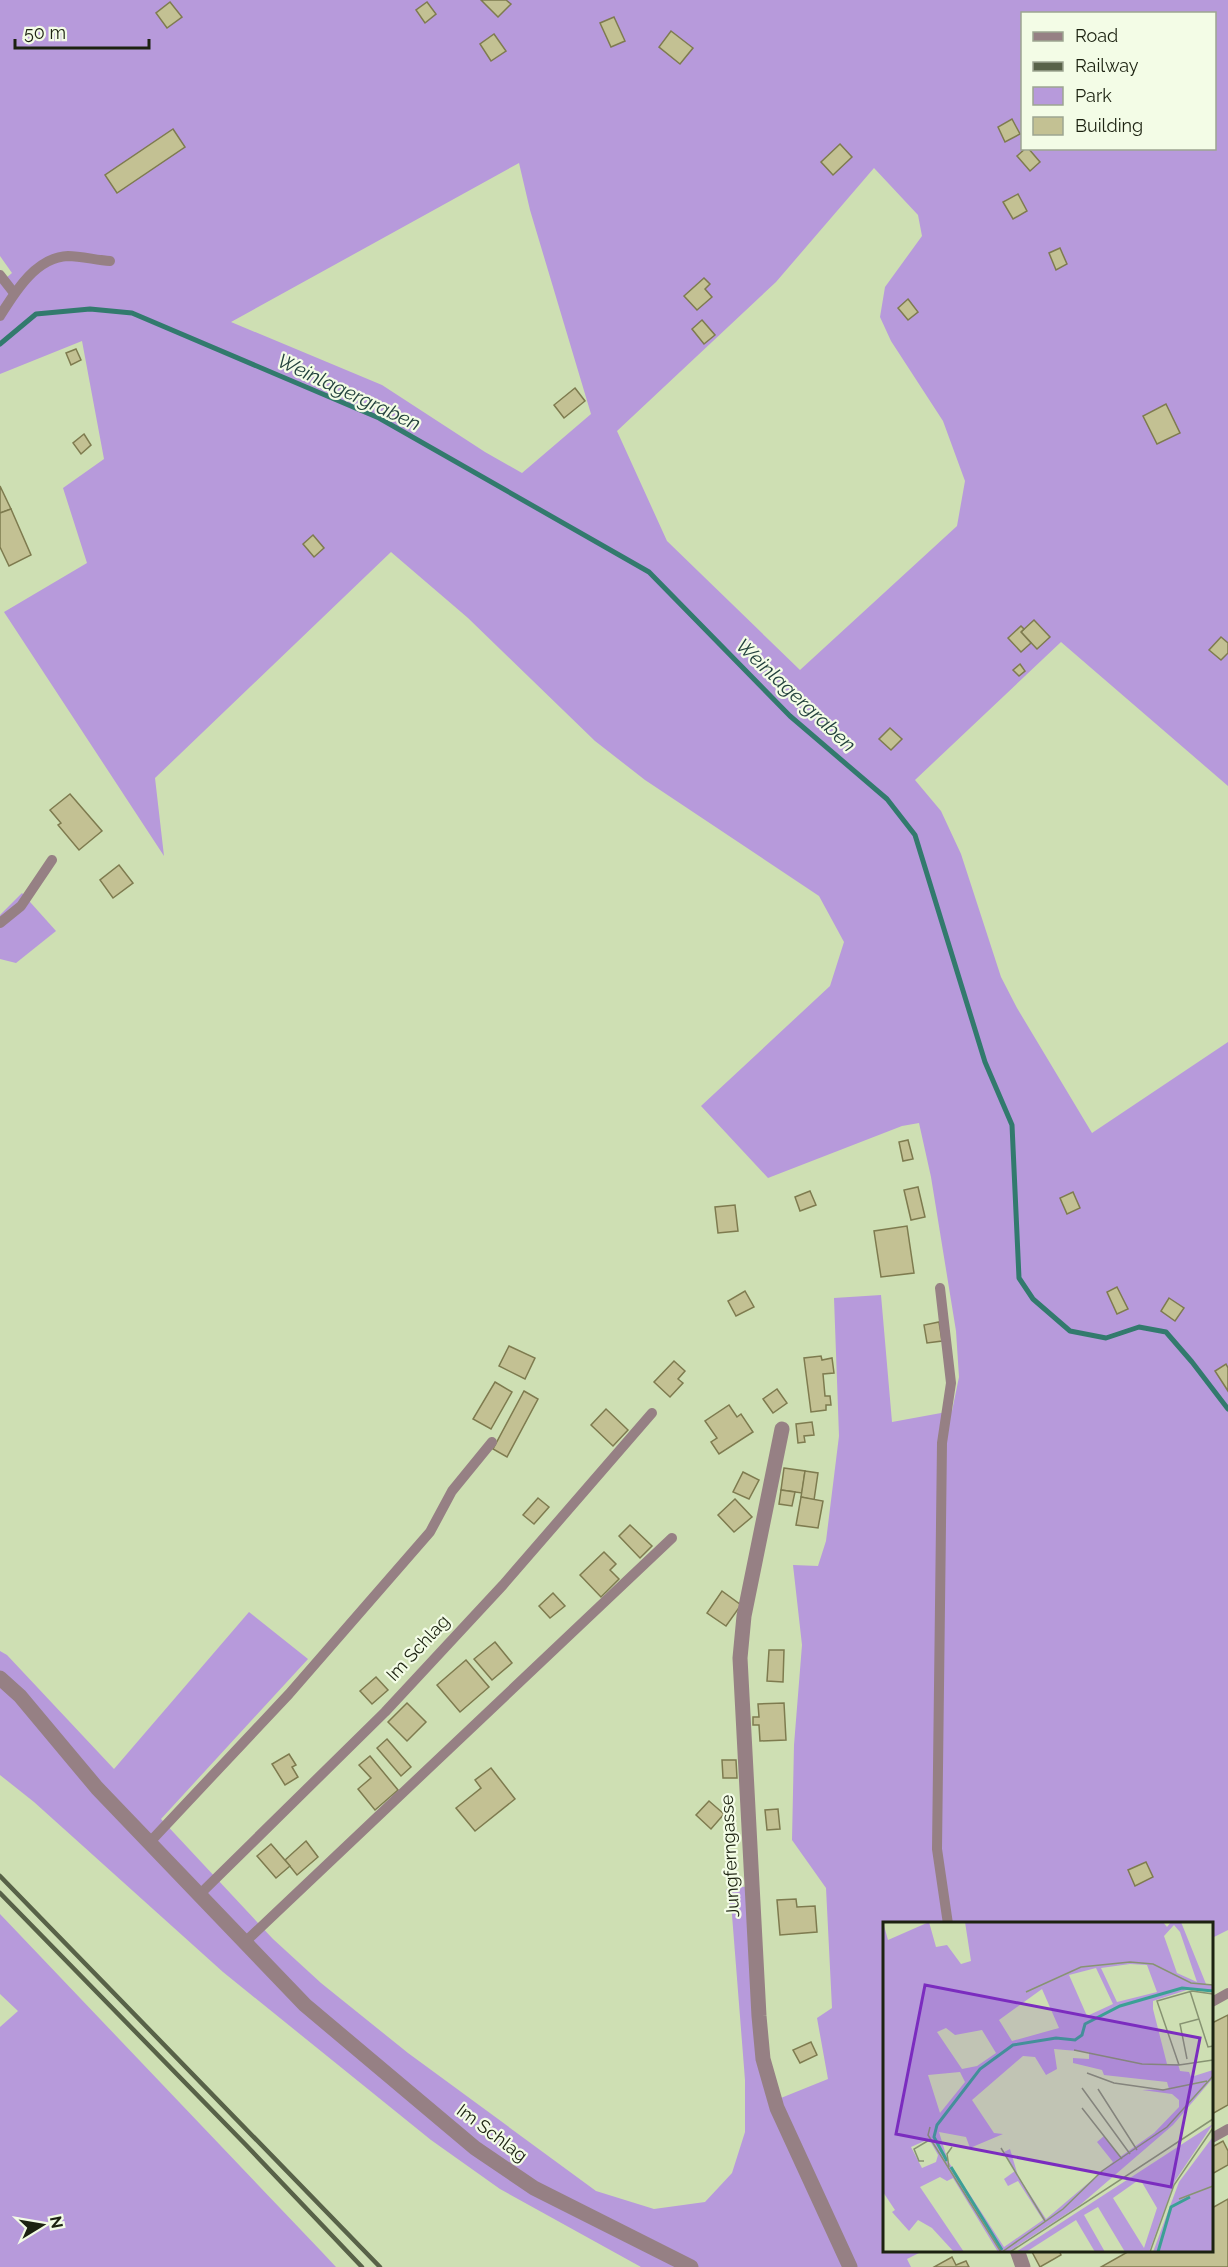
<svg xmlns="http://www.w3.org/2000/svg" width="1228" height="2267" font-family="Raleway,sans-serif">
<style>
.green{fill:#b79adb;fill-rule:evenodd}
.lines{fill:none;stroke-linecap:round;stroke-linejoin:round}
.stream{stroke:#327a6d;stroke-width:5}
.building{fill:#c3c193;stroke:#7e7b4f;stroke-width:1.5}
.lane{stroke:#968084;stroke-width:10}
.street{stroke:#968084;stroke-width:15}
.rail{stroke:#586248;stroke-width:4.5}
.labels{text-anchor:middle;stroke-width:4.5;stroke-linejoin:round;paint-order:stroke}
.street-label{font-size:18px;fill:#1c2211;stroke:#f3fce6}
.water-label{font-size:20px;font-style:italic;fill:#23423d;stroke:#f3fce6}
.inset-river{fill:none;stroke:#3ba095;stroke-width:3}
.inset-road{fill:none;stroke:#879372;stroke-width:1.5}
.view{fill:#7b2cbf;fill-opacity:0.15;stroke:#7b2cbf;stroke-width:3}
.inset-edge{fill:none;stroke:#1c2211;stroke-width:3}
</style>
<rect width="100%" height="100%" fill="#cedfb3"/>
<g class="green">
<path d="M0,0H1228V786L1061,642L915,780L941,811L961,854L1001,977L1017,1008L1092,1133L1228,1042V1930L1212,1938V1924H884V2250L923,2251L907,2259L911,2267H641L500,2189L431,2140L223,1972L34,1802L0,1775V1651L7,1655L114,1769L249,1612L308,1659L161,1819L273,1939L321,1983L408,2053L596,2191L654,2209L705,2202L732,2173L745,2132V2080L732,1915L726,1889L750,1886L771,2102L828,2079L817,2018L832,2008L826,1888L792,1840L794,1745L802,1645L793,1565L818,1566L826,1541L839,1436L834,1298L881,1295L892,1422L952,1411L959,1377L956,1331L931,1177L919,1123L902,1126L768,1178L701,1106L830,986L844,942L819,896L645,780L595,741L468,618L391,552L155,778L164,856L4,612L87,563L63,488L104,459L82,341L0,374V283L12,273L0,256ZM1022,14H1214V148H1022ZM519,163L530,210L591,414L522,473L485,452L382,385L231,322ZM874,168L918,215L922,236L885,287L880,317L891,341L943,421L965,481L957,526L800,670L667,541L617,431L776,282Z"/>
<polygon points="22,893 56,931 16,963 0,959 0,915"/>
<polygon points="0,1914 321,2251 336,2267 0,2267 0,2027 18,2011 0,1994"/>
</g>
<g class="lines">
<polyline class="stream" points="0,344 36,314 90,309 132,313 379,418 649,572 790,716 887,799 915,835 985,1062 1012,1125 1019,1278 1033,1299 1070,1331 1106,1338 1139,1327 1166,1332 1192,1362 1228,1409"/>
</g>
<g class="building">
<polygon points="481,0 506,0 511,4 498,17"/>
<polygon points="170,2 182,17 167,28 156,13"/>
<polygon points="427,2 436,14 425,23 416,10"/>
<polygon points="614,17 625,41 611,47 600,23"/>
<polygon points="671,31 693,48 680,64 659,47"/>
<polygon points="494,34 506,51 491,61 480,44"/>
<polygon points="1012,119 1020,134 1005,142 998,127"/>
<polygon points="173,129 185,147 117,193 105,175"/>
<polygon points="840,144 852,157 833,175 821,162"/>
<polygon points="1026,148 1028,148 1040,162 1030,171 1017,156"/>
<polygon points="1018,194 1027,211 1013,219 1003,202"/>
<polygon points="1060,248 1067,264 1056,270 1049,253"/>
<polygon points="704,278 710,284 705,289 712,297 697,310 684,296"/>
<polygon points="908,299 918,312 908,320 898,308"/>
<polygon points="702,320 715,335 704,344 692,329"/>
<polygon points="76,349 81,360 71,365 66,353"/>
<polygon points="575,388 585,401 564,418 554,405"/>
<polygon points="1166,404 1180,433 1157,444 1143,416"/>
<polygon points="84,434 91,445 81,454 73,443"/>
<polygon points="0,486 11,509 0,513"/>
<polygon points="11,509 31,555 9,566 0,547 0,513"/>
<polygon points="313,535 324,548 314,557 303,544"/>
<polygon points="1034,620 1050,637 1037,649 1021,632"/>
<polygon points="1021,626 1024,629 1021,632 1031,643 1021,652 1008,638"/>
<polygon points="1221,637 1228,643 1228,653 1221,660 1209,650"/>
<polygon points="1020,664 1025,671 1019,676 1013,670"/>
<polygon points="890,728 902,739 891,750 879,739"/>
<polygon points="70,794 102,831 79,850 58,825 61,823 50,810"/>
<polygon points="119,865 133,883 113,898 100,880"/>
<polygon points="908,1140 913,1159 903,1161 899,1142"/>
<polygon points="918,1187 925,1217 911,1220 904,1190"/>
<polygon points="810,1191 816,1205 800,1211 795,1197"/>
<polygon points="1073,1192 1080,1208 1067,1214 1060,1198"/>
<polygon points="735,1205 738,1231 718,1233 715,1207"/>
<polygon points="907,1226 914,1273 881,1277 874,1231"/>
<polygon points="1117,1287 1128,1309 1117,1314 1107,1292"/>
<polygon points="745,1291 754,1307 736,1316 728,1301"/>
<polygon points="1169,1298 1184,1308 1175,1321 1161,1311"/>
<polygon points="939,1322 942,1341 927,1343 924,1325"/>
<polygon points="509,1346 535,1358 525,1379 499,1366"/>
<polygon points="821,1356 822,1360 832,1358 834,1373 823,1374 825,1396 830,1396 831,1405 826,1405 826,1410 811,1412 804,1358"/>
<polygon points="674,1361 685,1371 678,1379 683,1383 670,1397 654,1382"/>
<polygon points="1226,1364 1228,1368 1228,1391 1215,1371"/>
<polygon points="495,1382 512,1392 491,1429 473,1419"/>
<polygon points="777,1389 787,1403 773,1413 763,1399"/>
<polygon points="524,1391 538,1399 507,1457 493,1449"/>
<polygon points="729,1405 737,1417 741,1414 753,1432 719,1454 711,1442 717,1438 705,1421"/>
<polygon points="606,1409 628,1430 613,1446 591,1425"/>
<polygon points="812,1422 814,1435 804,1436 805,1442 798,1443 796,1424"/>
<polygon points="784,1468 805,1471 802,1493 781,1490"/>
<polygon points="805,1471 818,1473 814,1500 801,1497"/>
<polygon points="743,1472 759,1480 749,1499 733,1492"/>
<polygon points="781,1490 795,1492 792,1506 779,1504"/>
<polygon points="801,1497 823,1501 818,1528 796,1525"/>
<polygon points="538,1498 549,1507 534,1524 523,1515"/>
<polygon points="735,1499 752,1517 734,1532 718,1515"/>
<polygon points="630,1525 652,1546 640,1558 619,1536"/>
<polygon points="604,1552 616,1564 610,1570 619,1579 601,1597 580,1575"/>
<polygon points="722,1591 741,1605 726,1626 707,1613"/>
<polygon points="553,1593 565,1606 550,1618 539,1606"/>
<polygon points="495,1642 512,1663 492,1680 474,1659"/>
<polygon points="769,1650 784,1650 783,1682 767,1681"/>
<polygon points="466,1660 489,1687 460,1712 437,1685"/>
<polygon points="376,1677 388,1690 372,1704 360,1691"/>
<polygon points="407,1703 426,1722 407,1741 388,1722"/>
<polygon points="784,1703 786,1740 760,1741 759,1725 753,1725 753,1717 759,1717 758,1704"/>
<polygon points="387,1739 411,1767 401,1776 377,1748"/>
<polygon points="289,1754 296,1765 292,1767 298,1777 285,1785 272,1764"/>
<polygon points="370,1756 398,1790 375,1810 358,1789 371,1778 359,1765"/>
<polygon points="722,1760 736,1760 737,1778 723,1778"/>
<polygon points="491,1768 515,1799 475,1831 456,1808 481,1788 475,1780"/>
<polygon points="709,1801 724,1814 711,1829 696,1815"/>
<polygon points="778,1809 780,1829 767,1830 765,1810"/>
<polygon points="306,1841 318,1857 297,1875 285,1860"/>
<polygon points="271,1844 290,1866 276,1878 257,1856"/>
<polygon points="1146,1862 1153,1877 1135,1886 1128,1870"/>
<polygon points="796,1899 797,1907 815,1906 817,1932 780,1935 777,1900"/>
<polygon points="1228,2015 1228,2105 1212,2114 1212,2023"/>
<polygon points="811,2042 817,2055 800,2063 793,2050"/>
<polygon points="1223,2141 1228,2151 1228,2165 1212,2174 1212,2147"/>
<polygon points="1228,2199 1228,2267 1101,2267 1131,2250 1212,2250 1212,2208"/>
<polygon points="1031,2250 1059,2250 1061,2255 1040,2267"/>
<polygon points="952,2257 956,2265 966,2261 969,2267 934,2267"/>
</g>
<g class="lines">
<g class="lane">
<polyline points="0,275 14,293"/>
<path d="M0,316C15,292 36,257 68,256C81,256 96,260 110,261"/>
<polyline points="0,923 21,906 52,860"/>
<polyline points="940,1288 951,1383 942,1443 937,1849 948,1924"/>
<polyline points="149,1843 289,1694 430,1532 452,1491 492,1442"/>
<polyline points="199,1895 385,1712 503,1585 652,1413"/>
<polyline points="244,1943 672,1538"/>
<polyline points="1212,2002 1228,1993"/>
<polyline points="1212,2138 1228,2129"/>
</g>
<g class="street">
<polyline points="782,1429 744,1616 740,1658 759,2016 763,2059 777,2108 850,2267"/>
<polyline points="0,1678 20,1696 97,1788 305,2005 475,2148 534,2188 691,2267"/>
<polyline points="1017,2250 1023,2267"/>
</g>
<g class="rail">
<polyline points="0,1876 380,2267"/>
<polyline points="0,1893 245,2144 362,2267"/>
</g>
</g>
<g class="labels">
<g class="street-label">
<text transform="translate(418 1648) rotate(-47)" y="6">Im Schlag</text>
<text transform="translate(730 1856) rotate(-93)" y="6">Jungferngasse</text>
<text transform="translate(492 2133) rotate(37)" y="6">Im Schlag</text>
</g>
<g class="water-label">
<text transform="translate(349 392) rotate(25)" y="7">Weinlagergraben</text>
<text transform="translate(796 695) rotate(43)" y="7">Weinlagergraben</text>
</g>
</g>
<g transform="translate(883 1922)">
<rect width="330" height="330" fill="#cedfb3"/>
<path d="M0,0L5,18L46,0L53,25L64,23L78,42L88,39L82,0H280L284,5L288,0H298L323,62H330V70L310,66L270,79V87L284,142H295L297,149L306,150L308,155L330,148V156L290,203L197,283L125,330H115L70,256L64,259L57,255L37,265L81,330H71L49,306L35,298L26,309L9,290L12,288L0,270ZM291,3L297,10L314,60L294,51L281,14ZM247,42L264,43L274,70L234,80L218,46ZM213,46L230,82L204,94L186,53ZM159,67L176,106L129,119L116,98ZM63,106L72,113L99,108L113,131L94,144L79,147L54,110ZM171,127L206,130V137L190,136V141L219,148L221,153L284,160L286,167L259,168L289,172L296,178V185L271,211L237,235L221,214L214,220L230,240L163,297L135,254L127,227L121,230L132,249L121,257L125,264L135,259L160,298L121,325L65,239L56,210L83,215L87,226L120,212L111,211L89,178L140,134L152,135L163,153L174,147ZM77,150L82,160L57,191L45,153ZM46,217L55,233L53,240L39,246L28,225ZM330,202L292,259L266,330H242L215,285L201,293L222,330H212L193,298L143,330H133ZM257,257L274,286L261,326L230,276ZM329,216L330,330H270L296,260Z" fill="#b79adb" fill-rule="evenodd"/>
<path class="inset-river" d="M64,239L51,215L54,203L97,147L130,123L173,116L192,118L199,113L202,102L237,84L299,66L330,69M68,245L119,328M275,330L288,285L307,275"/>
<path class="inset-road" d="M307,69L325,125L330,124M143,70L198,45L247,40L270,42L308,61L330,63M191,128L259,142L296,143L330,138M304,137L297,102L316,97M296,143L274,79L309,69L330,72M204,151L231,161L280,168L324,159M199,166L247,232M215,167L254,228M199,186L239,237M47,205L45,213L118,330M118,226L162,299M41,239H36L31,227L48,217M66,245L64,232L69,225M296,277L330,264M119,330L180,287L219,249L284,205L330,154M127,330L330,197M267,330L291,263L330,206"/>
<path class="view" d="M42,63L317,116L288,265L13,212Z"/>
<rect width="330" height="330" class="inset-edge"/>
</g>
<rect x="1021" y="12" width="195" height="138" fill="#f3fce6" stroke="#9da591" stroke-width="1.5"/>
<rect x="1033" y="32" width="30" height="9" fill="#968084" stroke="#9da591" stroke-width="1.5"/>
<text x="1075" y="42" font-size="18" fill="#1c2211">Road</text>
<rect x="1033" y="62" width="30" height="9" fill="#586248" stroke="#9da591" stroke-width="1.5"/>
<text x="1075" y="72" font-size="18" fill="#1c2211">Railway</text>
<rect x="1033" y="87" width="30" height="18" fill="#b79adb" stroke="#9da591" stroke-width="1.5"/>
<text x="1075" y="102" font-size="18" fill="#1c2211">Park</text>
<rect x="1033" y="117" width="30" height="18" fill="#c3c193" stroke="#9da591" stroke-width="1.5"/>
<text x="1075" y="132" font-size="18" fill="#1c2211">Building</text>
<g transform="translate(42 2225) rotate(79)" stroke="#f3fce6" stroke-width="4.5" paint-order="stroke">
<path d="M0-4.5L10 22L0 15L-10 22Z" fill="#1c2211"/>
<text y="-9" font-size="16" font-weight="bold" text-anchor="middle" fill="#1c2211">N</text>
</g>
<path d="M15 39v9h134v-9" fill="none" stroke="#1c2211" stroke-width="3"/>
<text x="24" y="39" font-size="18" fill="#1c2211" stroke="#f3fce6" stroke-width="4.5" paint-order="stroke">50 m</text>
</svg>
